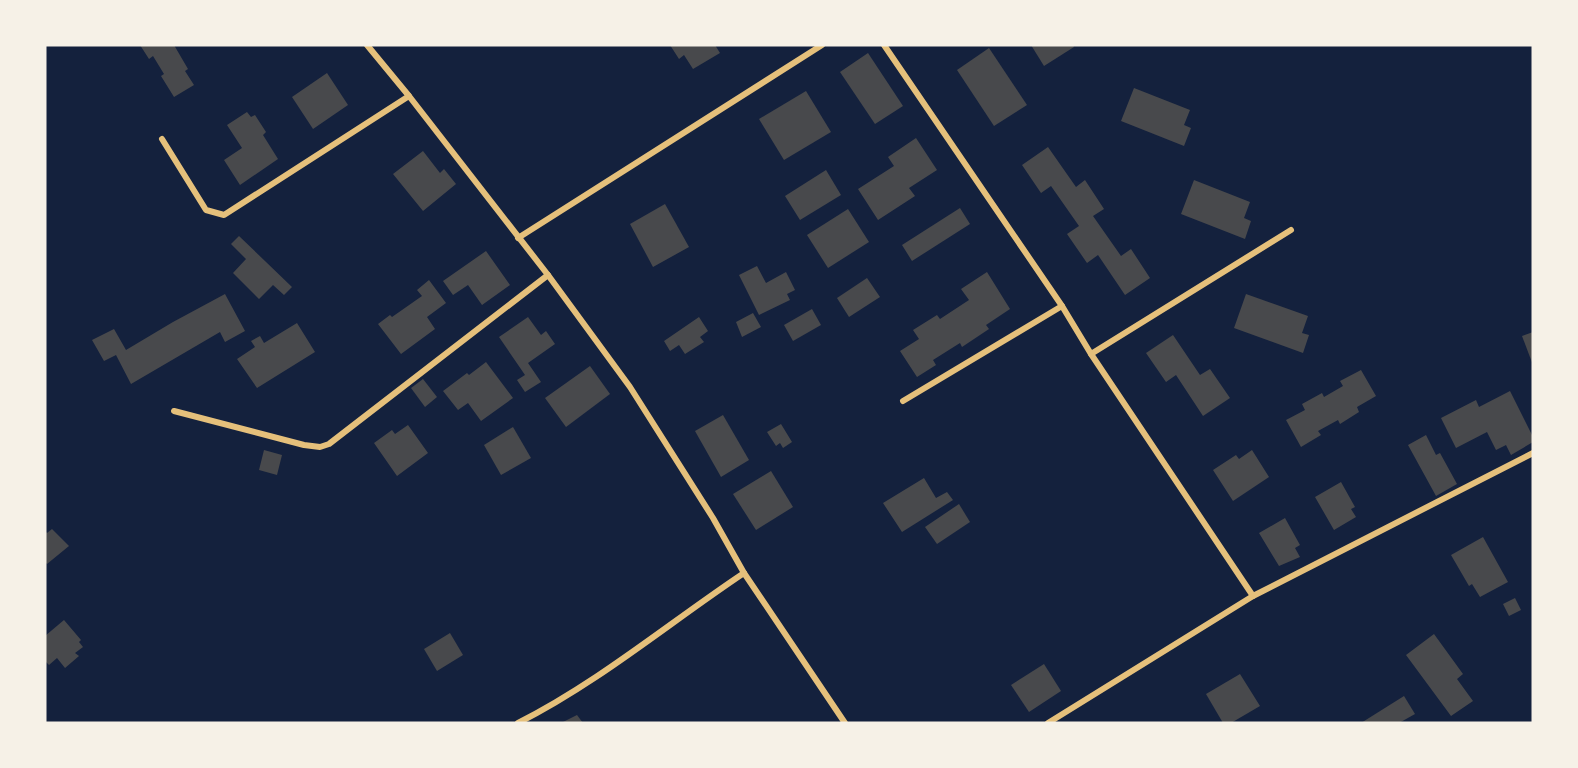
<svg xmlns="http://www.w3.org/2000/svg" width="1578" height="768" font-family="Commissioner,sans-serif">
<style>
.building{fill:#48494c}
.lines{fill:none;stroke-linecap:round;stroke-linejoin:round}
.minor{stroke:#e5c07b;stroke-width:6}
</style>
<rect width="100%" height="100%" fill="#14213d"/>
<g class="building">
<polygon points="140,45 174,45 188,69 185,71 194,85 174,97 161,76 164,74 153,56 149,59"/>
<polygon points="670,45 715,45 720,53 693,69 684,55 679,59"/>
<polygon points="1031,45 1073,45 1074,47 1044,66"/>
<polygon points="989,48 1027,105 994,126 957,70"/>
<polygon points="868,53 903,106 875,124 840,72"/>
<polygon points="327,73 348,105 313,129 292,97"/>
<polygon points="1134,88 1190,110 1184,125 1191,128 1184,146 1121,121"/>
<polygon points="806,91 831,132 784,160 759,119"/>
<polygon points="247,112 251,117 255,115 266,132 263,135 278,159 240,185 224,160 242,148 227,125"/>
<polygon points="916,138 937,170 909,188 915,196 878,220 858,189 894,166 888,157"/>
<polygon points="1048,147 1076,187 1085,180 1104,209 1093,216 1121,256 1131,249 1150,278 1125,295 1098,255 1087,263 1067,234 1079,226 1051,186 1041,193 1022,165"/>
<polygon points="423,151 440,173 444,169 456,184 423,211 393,174"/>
<polygon points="826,170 841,195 800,220 785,196"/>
<polygon points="1194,180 1250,202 1244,218 1251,221 1245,239 1181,214"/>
<polygon points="665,204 689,247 653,267 630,224"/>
<polygon points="960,208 970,224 912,261 902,245"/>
<polygon points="848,209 869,242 828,268 807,235"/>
<polygon points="239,236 292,287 284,295 273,285 259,299 233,273 246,259 231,244"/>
<polygon points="486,251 510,285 482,305 468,285 453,295 443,281"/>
<polygon points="757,266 766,283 786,272 795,290 787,294 790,300 759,315 739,275"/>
<polygon points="987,272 1010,309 986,325 989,329 962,347 960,343 933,360 936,365 917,377 900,351 919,339 913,330 937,315 940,319 969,300 961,289"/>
<polygon points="867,278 880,297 849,317 837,298"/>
<polygon points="429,280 446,303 427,317 435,329 401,354 378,324 390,315 392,317 422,296 417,290"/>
<polygon points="225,294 245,331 225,342 220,332 131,384 116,355 104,361 92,340 114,329 126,350 173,322"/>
<polygon points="1246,294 1308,316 1302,333 1309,335 1303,353 1234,328"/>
<polygon points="812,309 821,325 793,341 784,325"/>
<polygon points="753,313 761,327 742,337 736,322"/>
<polygon points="528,317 541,335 546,331 555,344 528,363 541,382 525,392 517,380 525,375 499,337"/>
<polygon points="699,317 708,331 700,337 704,342 685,354 679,345 670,351 664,341"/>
<polygon points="297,323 315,352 257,388 237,359 255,347 251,341 260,336 264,343"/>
<polygon points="1533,332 1533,365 1522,336"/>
<polygon points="1173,335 1200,375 1210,369 1230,398 1203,416 1176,375 1166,382 1146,353"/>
<polygon points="486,362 513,398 481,421 468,403 458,410 443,391 467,373 469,375"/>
<polygon points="590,366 610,394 566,427 545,398"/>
<polygon points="1361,370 1376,396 1357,407 1359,412 1340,424 1338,420 1318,431 1321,435 1301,447 1286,420 1305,410 1302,404 1322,393 1324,397 1343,386 1340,381"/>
<polygon points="423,379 437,397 425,407 411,388"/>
<polygon points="1510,391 1533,437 1533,442 1511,455 1506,445 1496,450 1487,432 1456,448 1441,418 1476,400 1479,407"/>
<polygon points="723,415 749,460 721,477 695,431"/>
<polygon points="781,424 792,442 783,448 780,443 776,446 767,432"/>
<polygon points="408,425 428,453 397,476 374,443 392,430 395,434"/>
<polygon points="513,427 531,458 501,475 484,445"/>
<polygon points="1426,435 1436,455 1440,453 1457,484 1436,496 1408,445"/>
<polygon points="264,450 282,455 277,475 259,470"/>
<polygon points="1252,450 1269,477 1233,501 1213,470 1236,455 1239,459"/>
<polygon points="771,471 793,507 756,530 733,494"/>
<polygon points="924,478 936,498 947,492 953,500 902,532 883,503"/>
<polygon points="1341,482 1355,507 1351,509 1356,517 1334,530 1315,497"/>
<polygon points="959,504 970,522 937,544 925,527"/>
<polygon points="1285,518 1300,545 1295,548 1300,557 1279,566 1259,533"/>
<polygon points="52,529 69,546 47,564 45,562 45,531 47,533"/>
<polygon points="1483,537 1508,582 1480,597 1472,584 1469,586 1451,555"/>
<polygon points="1515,598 1521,610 1509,616 1503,604"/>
<polygon points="64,620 81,640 79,642 83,647 75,653 79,656 65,668 57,658 49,665 45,661 45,636"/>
<polygon points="450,633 463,655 437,671 424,649"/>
<polygon points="1434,634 1463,674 1457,679 1473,701 1451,716 1406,655"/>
<polygon points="1044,664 1061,691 1029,712 1011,685"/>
<polygon points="1240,674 1260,706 1231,723 1223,723 1206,694"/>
<polygon points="1404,696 1415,714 1399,723 1361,723"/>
<polygon points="577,715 583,723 561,723"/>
</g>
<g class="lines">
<g class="minor">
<polyline points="367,45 409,96 548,275 630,387 713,518 744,573 845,723"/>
<polyline points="884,45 1062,306 1091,354 1253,596"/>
<polyline points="162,139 206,210 224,215 409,96"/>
<polyline points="518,238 822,45"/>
<polyline points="1091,354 1291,230"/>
<polyline points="903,401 1062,306"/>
<polyline points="174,411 304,445 320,447 329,444 548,275"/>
<path d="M518,723C599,682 669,623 744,573"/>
<polyline points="1048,723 1253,596 1533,453"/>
</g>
</g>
<rect width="1578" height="768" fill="none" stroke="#f6f1e7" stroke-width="93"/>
</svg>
